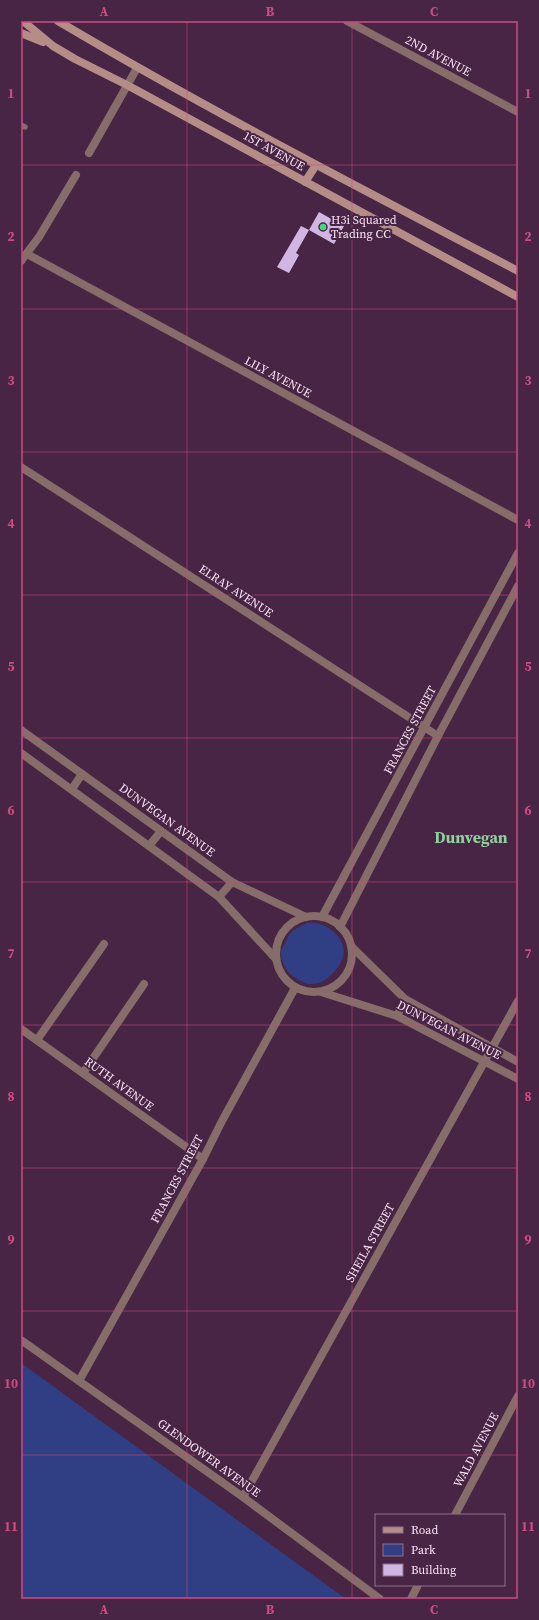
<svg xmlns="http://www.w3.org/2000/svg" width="539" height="1620" font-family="'Source Serif 4',serif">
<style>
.green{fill:#303f84}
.building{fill:#d1b6e4}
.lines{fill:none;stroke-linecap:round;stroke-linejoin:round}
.lane{stroke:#866d69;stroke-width:5.5}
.street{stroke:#866d69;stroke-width:8}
.secondary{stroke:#b48d86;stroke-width:8}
.grid{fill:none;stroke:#d04b82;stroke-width:1;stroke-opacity:0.55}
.poi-dot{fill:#46d77a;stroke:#482544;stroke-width:1.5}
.labels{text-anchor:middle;stroke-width:4;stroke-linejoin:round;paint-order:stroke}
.street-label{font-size:12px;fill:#fae3f6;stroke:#482544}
.poi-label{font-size:12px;fill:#fae3f6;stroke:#482544;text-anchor:start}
.district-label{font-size:16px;font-weight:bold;fill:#8dd19e;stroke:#482544}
.neatline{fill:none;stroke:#d04b82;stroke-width:1.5}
.grid-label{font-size:13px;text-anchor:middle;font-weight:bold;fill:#d04b82}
</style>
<rect width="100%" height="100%" fill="#482544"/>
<g class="green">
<path d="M307,923C317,922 322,924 330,929C349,942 347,960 332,974C327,979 320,984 313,984C306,985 300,981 294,977C287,972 279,959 281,950C282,947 285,945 286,942C288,937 289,933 294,930C298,927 303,925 307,923Z"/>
<polygon points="21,1363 346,1599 21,1599"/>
</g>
<g class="building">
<polygon points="319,212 344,226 334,244 309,230"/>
<polygon points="301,226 309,230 296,253 299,255 289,273 277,267"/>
</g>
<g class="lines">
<polyline class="lane" points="21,125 25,127"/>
<g class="street">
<polyline points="347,21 518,112"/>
<polyline points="89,153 137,68"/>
<polyline points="27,254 518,520"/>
<polyline points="21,261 39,237 76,175"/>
<polyline points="21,467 438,736"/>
<polyline points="21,730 232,882 306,917"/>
<polyline points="21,753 219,897 276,959"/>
<polyline points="72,789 82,774"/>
<polyline points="149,846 161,831"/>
<polyline points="219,897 232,882"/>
<circle cx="314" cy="954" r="38"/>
<polyline points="322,917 518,553"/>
<polyline points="340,927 438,736 518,586"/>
<polyline points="351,946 405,999 518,1062"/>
<polyline points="321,992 397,1016 518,1079"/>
<polyline points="397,1016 405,999"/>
<polyline points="21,1029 203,1159"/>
<polyline points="37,1040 104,944"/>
<polyline points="83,1073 144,984"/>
<polyline points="21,1340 243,1497 380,1599"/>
<polyline points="79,1381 203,1159 222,1121 295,988"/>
<polyline points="243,1497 518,1001"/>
<polyline points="455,1515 518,1396"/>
<polyline points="411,1599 418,1585"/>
</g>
<g class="secondary">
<polyline points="23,21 53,46 75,59 127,85 518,297"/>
<path d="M58,21C208,110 364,190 518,271"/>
<polyline points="21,33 43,42"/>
<polyline points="305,182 316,165"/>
</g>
</g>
<path class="grid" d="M187,21V1599M352,21V1599M21,165H518M21,309H518M21,452H518M21,595H518M21,738H518M21,882H518M21,1025H518M21,1168H518M21,1311H518M21,1455H518"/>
<circle class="poi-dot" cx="323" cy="227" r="4"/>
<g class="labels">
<g class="street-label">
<text transform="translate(438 56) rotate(28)" y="4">2ND AVENUE</text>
<text transform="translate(274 151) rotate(29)" y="4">1ST AVENUE</text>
<text transform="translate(278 377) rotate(28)" y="4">LILY AVENUE</text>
<text transform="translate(236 591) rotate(33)" y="4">ELRAY AVENUE</text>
<text transform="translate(410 730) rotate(-62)" y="4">FRANCES STREET</text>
<text transform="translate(167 820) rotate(36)" y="4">DUNVEGAN AVENUE</text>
<text transform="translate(449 1030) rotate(27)" y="4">DUNVEGAN AVENUE</text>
<text transform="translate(119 1084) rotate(36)" y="4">RUTH AVENUE</text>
<text transform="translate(177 1179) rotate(-62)" y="4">FRANCES STREET</text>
<text transform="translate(370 1243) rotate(-61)" y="4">SHEILA STREET</text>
<text transform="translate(476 1450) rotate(-62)" y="4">WALD AVENUE</text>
<text transform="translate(209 1458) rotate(36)" y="4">GLENDOWER AVENUE</text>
</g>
<g class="poi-label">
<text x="331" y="224">H3i Squared<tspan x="331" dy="14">Trading CC</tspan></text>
</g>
<g class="district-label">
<text x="471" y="843">Dunvegan</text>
</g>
</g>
<rect width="539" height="1620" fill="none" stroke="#482544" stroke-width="44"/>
<rect x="375" y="1514" width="130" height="72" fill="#482544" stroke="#8f718b"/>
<rect x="383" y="1527" width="20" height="6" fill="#b48d86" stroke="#8f718b"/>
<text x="411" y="1534" font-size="12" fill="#fae3f6">Road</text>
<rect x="383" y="1544" width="20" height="12" fill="#303f84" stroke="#8f718b"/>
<text x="411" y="1554" font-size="12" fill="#fae3f6">Park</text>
<rect x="383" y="1564" width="20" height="12" fill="#d1b6e4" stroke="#8f718b"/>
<text x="411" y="1574" font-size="12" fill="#fae3f6">Building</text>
<rect x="22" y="22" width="495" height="1576" class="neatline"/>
<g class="grid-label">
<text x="104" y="16">A</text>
<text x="270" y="16">B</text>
<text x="434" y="16">C</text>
<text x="11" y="98">1</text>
<text x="528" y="98">1</text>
<text x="11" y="241">2</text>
<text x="528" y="241">2</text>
<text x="11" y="385">3</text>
<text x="528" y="385">3</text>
<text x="11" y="528">4</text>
<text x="528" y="528">4</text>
<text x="11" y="671">5</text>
<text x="528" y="671">5</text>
<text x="11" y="815">6</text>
<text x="528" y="815">6</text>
<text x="11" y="958">7</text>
<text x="528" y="958">7</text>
<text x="11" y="1101">8</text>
<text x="528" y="1101">8</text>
<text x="11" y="1244">9</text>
<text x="528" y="1244">9</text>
<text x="11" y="1388">10</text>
<text x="528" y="1388">10</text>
<text x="11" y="1531">11</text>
<text x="528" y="1531">11</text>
<text x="104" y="1614">A</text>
<text x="270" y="1614">B</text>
<text x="434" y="1614">C</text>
</g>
</svg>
